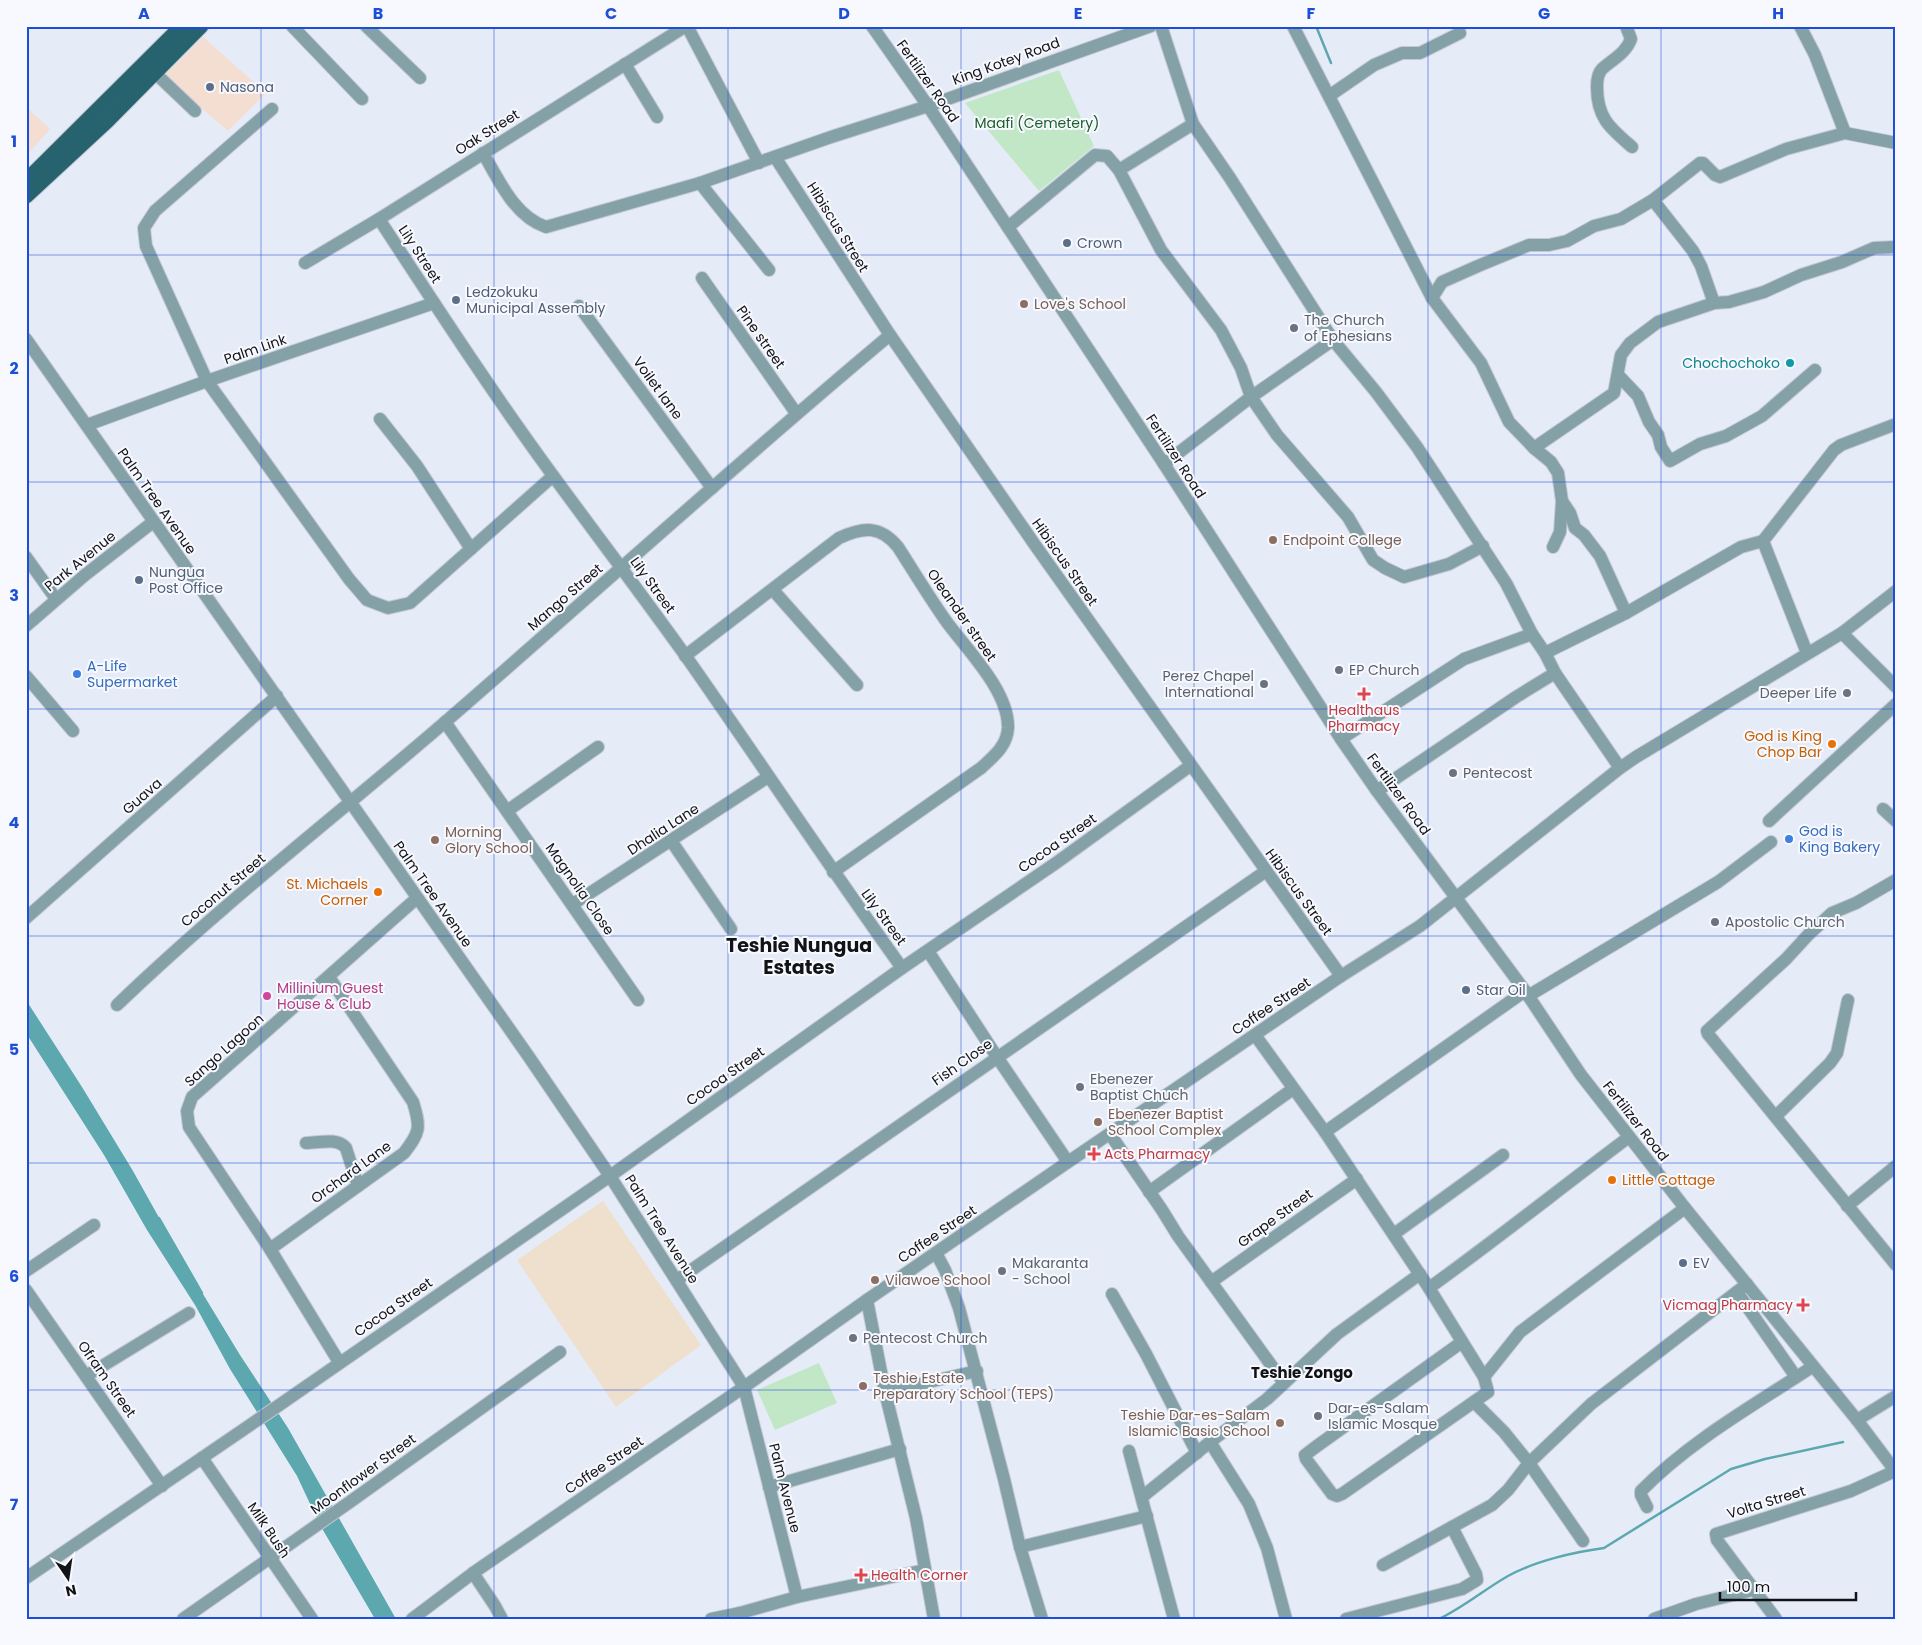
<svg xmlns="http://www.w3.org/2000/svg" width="1922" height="1645" font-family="Poppins,sans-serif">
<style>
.commercial{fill:#f4ddd1}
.industrial{fill:#eee0cc}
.green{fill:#c2e7c6}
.water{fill:#5da8af}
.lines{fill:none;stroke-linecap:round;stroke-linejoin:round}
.stream{stroke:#5da8af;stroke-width:2.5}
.minor-casing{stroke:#c4c9d3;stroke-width:14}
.major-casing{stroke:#c4c9d3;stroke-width:17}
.minor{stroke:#84a1a8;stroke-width:12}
.major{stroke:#27636f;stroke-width:15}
.grid{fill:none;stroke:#1d4ed8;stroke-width:1;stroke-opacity:0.55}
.service-dot{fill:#5c6f8a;stroke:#f7f9fe;stroke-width:2}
.education-dot{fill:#8d6e63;stroke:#f7f9fe;stroke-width:2}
.worship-dot{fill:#6b7280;stroke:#f7f9fe;stroke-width:2}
.culture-dot{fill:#0f9aa8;stroke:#f7f9fe;stroke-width:2}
.shop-dot{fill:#3f7fe0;stroke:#f7f9fe;stroke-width:2}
.health-dot{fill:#e0444e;stroke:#f7f9fe;stroke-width:2}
.food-dot{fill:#e8710a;stroke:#f7f9fe;stroke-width:2}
.hotel-dot{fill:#d1479c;stroke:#f7f9fe;stroke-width:2}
.labels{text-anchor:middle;stroke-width:4;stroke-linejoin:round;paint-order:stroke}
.street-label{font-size:14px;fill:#111317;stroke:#f7f9fe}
.service-label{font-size:14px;fill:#4e5e75;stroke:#f7f9fe;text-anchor:start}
.park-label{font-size:14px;fill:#1c5e2b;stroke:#f7f9fe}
.education-label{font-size:14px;fill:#785e54;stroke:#f7f9fe;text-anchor:start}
.worship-label{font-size:14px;fill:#5b616d;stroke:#f7f9fe;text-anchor:start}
.culture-label{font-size:14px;fill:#0d838f;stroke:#f7f9fe;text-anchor:end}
.shop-label{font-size:14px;fill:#366cbe;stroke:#f7f9fe;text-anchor:start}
.health-label{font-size:14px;fill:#be3a42;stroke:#f7f9fe;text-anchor:start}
.food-label{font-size:14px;fill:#c56008;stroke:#f7f9fe;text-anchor:end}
.hotel-label{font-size:14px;fill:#b23c85;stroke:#f7f9fe;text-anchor:start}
.neighbourhood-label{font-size:15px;font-weight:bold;fill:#111317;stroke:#f7f9fe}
.district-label{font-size:19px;font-weight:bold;fill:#111317;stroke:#f7f9fe}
.neatline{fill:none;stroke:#1d4ed8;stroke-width:2}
.grid-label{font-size:16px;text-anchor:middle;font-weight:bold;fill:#1d4ed8}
</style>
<rect width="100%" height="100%" fill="#e6ecf7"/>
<g class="commercial">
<polygon points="203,37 266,93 228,131 164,76"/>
<polygon points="26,107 50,129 26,156"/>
</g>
<polygon class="industrial" points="603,1201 701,1345 616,1407 517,1260"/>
<g class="green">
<polygon points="1059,70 1094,146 1039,191 965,103"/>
<polygon points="819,1363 837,1403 775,1430 757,1390"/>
</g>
<polygon class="water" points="26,1000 82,1087 133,1171 186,1266 240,1355 288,1428 396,1619 375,1619 320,1525 297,1476 230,1369 195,1305 147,1230 104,1155 26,1033"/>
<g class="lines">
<g class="stream">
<polyline points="1316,26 1331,63"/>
<polyline points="159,1218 202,1293"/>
<path d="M1439,1619C1464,1607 1485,1589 1508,1576C1535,1561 1574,1552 1604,1548L1731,1469L1765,1459L1843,1442"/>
</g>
<defs>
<g id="minor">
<polyline points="292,26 362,99"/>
<polyline points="366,26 420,78"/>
<polyline points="687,26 759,163"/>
<polyline points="872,26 928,106 1164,464 1341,739 1377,791 1525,991 1581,1075 1685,1208 1857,1420 1896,1472"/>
<polyline points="1161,26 1193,124 1230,178 1333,340"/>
<polyline points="1293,26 1432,298 1481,363 1509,422 1534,448 1551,462 1558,473 1562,501 1560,532 1553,547"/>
<path d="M1626,26L1631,39C1626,53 1613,59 1602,69C1598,73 1597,80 1597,87C1597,118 1610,128 1632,147"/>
<polyline points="1800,26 1815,55 1845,133"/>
<polyline points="625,64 657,117"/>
<polyline points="155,73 195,111"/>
<polyline points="1329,96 1374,65 1402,53 1420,53 1460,33"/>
<polyline points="272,109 155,211 144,228 146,246 207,381 349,579 367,600 388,608 410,603 553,476"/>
<path d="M483,153C499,180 514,216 546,227L700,183L831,137L928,106L1151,26"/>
<polyline points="775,157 890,335 1035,545 1341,976"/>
<polyline points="1119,170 1193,124"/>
<polyline points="700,183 769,270"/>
<polyline points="1653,200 1693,251 1701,266 1714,303"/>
<path d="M379,219C436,306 493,394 554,477C598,537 642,595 685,655C758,759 828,865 902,968"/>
<polyline points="1008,227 1095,155 1107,156 1119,170 1161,250 1221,330 1241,368 1251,397 1277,435 1348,517 1373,560 1385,568 1404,577 1449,564 1483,546"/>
<polyline points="305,263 379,219 686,26"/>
<polyline points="702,278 796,413"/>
<polyline points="1432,298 1442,282 1478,266 1529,245 1549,245 1567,241 1594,226 1621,219 1653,200 1700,163 1703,163 1715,175 1720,177 1786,149 1845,133 1896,143"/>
<polyline points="579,306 712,488"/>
<polyline points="26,339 529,1057 610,1176 744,1387 797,1597"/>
<polyline points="1618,375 1638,396 1649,422 1658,435 1661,447 1670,461 1700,444 1726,436 1762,416 1815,370"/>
<polyline points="380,419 417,466 471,549"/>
<polyline points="87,425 207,381 434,303"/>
<polyline points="1534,448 1614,393 1621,355 1630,343 1658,322 1714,303 1729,302 1764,292 1801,275 1842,262 1874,248 1896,247"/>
<polyline points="1164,464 1251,397 1333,340 1376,392 1417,447 1506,583 1532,634"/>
<polyline points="1562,501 1570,513 1575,528 1584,535 1600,556 1626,613"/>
<polyline points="26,557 56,599"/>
<polyline points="773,590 857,685"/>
<polyline points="26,626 85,575 153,522"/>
<polyline points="1842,633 1896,591"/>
<polyline points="1545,653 1626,613 1741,547 1763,541"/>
<polyline points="1807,653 1763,541 1834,450 1841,445 1896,424"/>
<path d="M685,656L839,538C863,527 880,525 898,547C914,572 929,597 946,621C967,650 1009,691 1008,728C1007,746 994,756 981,768L833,872"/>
<polyline points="26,676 73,731"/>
<polyline points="445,722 638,1000"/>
<polyline points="1341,739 1464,659 1532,634 1545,653 1555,673"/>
<polyline points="1377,791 1516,697 1555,673 1620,768"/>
<polyline points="1883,809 1896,821"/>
<polyline points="507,811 598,747"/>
<polyline points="1769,821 1896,704"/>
<polyline points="672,842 731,929"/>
<polyline points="1896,880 1856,903 1832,913 1809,934 1786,959 1707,1031 1708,1034 1896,1265"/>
<polyline points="573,904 768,777"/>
<polyline points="26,918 277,696"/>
<polyline points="928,951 997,1057 1068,1162"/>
<polyline points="1528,996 1718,882 1771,842"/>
<path d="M117,1005C221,905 335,817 444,723C593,594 739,461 890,335"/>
<polyline points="1255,1035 1325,1132 1525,991"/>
<polyline points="1776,1116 1830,1063 1837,1053 1848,1000"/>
<path d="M1325,1132L1429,1288C1497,1239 1562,1187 1629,1137"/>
<polyline points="1110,1134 1162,1210 1178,1236 1284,1383"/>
<path d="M306,1143C318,1143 337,1137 346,1148L358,1186"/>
<polyline points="1149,1192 1293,1089"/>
<polyline points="1847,1206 1896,1166"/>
<polyline points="1394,1234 1503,1155"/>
<path d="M270,1249L404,1153C420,1132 421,1128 413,1102L329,977"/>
<polyline points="936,1253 945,1270 959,1308 1004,1479 1020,1547 1042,1619"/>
<polyline points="26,1271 94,1225"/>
<polyline points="677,1280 1266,871"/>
<polyline points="1211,1282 1357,1179"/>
<polyline points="1429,1288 1484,1377 1520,1332 1685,1208"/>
<polyline points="26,1290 162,1486"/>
<polyline points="1737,1292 1796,1377"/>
<polyline points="1112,1294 1146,1354 1197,1453"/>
<polyline points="867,1300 885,1392 916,1518 934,1619"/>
<polyline points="1462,1342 1317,1446 1305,1455 1306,1459 1332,1494 1337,1496 1342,1494 1488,1392 1484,1377"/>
<polyline points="339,1362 270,1249 189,1127 187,1111 192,1097 417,898"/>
<polyline points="86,1376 189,1313"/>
<polyline points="885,1392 977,1371"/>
<polyline points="1474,1402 1504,1432 1529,1463 1583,1541"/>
<polyline points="1857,1420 1896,1396"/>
<polyline points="1210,1442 1249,1504 1267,1548 1286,1619"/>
<polyline points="1129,1451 1174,1619"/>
<polyline points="202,1458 312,1619"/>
<polyline points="769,1487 900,1449"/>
<polyline points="1142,1497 1210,1442 1267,1399 1337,1334 1420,1274"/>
<path d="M1647,1507L1641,1495V1491C1690,1441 1754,1405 1812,1367"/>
<polyline points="1020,1547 1147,1516"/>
<polyline points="1383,1565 1492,1505 1508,1490 1529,1463 1591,1404 1747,1284"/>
<polyline points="473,1573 495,1606 502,1619"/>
<polyline points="26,1578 275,1408 610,1176 902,968 1056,863 1190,766"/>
<polyline points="740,1613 797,1597 925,1570"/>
<polyline points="183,1619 347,1504 560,1352"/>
<polyline points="412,1619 473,1573 744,1387 867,1300 1068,1162 1341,976 1420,926 1620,768 1636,757 1842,633 1896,687"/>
<polyline points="711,1619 740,1613 741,1619"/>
<polyline points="1346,1619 1462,1589 1477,1580 1476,1574 1452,1527"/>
<polyline points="1654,1619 1696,1604 1753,1590"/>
<polyline points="1776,1619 1717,1540 1716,1534 1851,1491 1895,1471"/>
</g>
<g id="major">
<polyline points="26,181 182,26"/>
<polyline points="26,196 107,121 201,26"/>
</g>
</defs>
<use href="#minor" class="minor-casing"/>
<use href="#major" class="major-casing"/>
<use href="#minor" class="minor"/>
<use href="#major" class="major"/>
</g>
<path class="grid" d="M261,26V1619M494,26V1619M728,26V1619M961,26V1619M1194,26V1619M1428,26V1619M1661,26V1619M26,255H1896M26,482H1896M26,709H1896M26,936H1896M26,1163H1896M26,1390H1896"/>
<g class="service-dot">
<circle cx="210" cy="87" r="5"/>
<circle cx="1067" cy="243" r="5"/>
<circle cx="456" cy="300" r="5"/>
<circle cx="139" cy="580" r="5"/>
<circle cx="1466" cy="990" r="5"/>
<circle cx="1683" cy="1263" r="5"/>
</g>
<g class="education-dot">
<circle cx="1024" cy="304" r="5"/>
<circle cx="1273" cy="540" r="5"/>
<circle cx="435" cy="840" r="5"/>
<circle cx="1098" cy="1122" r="5"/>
<circle cx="875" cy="1280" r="5"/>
<circle cx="863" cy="1386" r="5"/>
<circle cx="1280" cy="1423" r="5"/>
</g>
<g class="worship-dot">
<circle cx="1294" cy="328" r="5"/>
<circle cx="1339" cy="670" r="5"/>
<circle cx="1264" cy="684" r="5"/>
<circle cx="1847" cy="693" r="5"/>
<circle cx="1453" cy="773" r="5"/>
<circle cx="1715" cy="922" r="5"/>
<circle cx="1080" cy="1087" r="5"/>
<circle cx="1002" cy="1271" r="5"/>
<circle cx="853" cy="1338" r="5"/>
<circle cx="1318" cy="1416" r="5"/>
</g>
<circle class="culture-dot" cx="1790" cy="363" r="5"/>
<g class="shop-dot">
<circle cx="77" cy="674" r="5"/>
<circle cx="1789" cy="839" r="5"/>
</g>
<g class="health-dot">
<path d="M1361.5 686.5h5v5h5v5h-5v5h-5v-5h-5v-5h5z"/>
<path d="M1091.5 1146.5h5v5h5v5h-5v5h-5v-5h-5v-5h5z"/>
<path d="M1800.5 1297.5h5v5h5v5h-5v5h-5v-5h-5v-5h5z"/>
<path d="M858.5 1567.5h5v5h5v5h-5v5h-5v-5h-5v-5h5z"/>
</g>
<g class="food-dot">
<circle cx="1832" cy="744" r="5"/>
<circle cx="378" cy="892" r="5"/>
<circle cx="1612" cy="1180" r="5"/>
</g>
<circle class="hotel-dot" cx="267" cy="996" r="5"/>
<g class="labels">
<g class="street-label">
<text transform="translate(1006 61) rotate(-20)" y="5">King Kotey Road</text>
<text transform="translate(928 81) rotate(55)" y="5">Fertilizer Road</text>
<text transform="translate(487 132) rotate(-32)" y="5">Oak Street</text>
<text transform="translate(838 227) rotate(58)" y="5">Hibiscus Street</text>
<text transform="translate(420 254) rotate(57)" y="5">Lily Street</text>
<text transform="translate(761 337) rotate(55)" y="5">Pine street</text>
<text transform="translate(255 349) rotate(-19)" y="5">Palm Link</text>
<text transform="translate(658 388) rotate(54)" y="5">Voilet lane</text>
<text transform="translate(1176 456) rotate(57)" y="5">Fertilizer Road</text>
<text transform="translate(157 501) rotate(55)" y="5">Palm Tree Avenue</text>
<text transform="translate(80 561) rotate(-39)" y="5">Park Avenue</text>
<text transform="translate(1065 562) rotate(55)" y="5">Hibiscus Street</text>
<text transform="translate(653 585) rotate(54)" y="5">Lily Street</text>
<text transform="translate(565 597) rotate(-41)" y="5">Mango Street</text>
<text transform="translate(962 615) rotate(55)" y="5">Oleander street</text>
<text transform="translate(1399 794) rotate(54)" y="5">Fertilizer Road</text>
<text transform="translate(142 796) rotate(-41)" y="5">Guava</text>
<text transform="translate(663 829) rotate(-33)" y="5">Dhalia Lane</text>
<text transform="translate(1057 843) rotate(-35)" y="5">Cocoa Street</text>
<text transform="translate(580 889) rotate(55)" y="5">Magnolia Close</text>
<text transform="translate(223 890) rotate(-40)" y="5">Coconut Street</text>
<text transform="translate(1299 892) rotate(54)" y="5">Hibiscus Street</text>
<text transform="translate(433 894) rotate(55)" y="5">Palm Tree Avenue</text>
<text transform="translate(884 917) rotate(54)" y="5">Lily Street</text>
<text transform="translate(1271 1006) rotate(-34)" y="5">Coffee Street</text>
<text transform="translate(224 1050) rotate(-42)" y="5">Sango Lagoon</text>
<text transform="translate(962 1062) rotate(-35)" y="5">Fish Close</text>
<text transform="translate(725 1076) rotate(-35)" y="5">Cocoa Street</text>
<text transform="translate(1636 1121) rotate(52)" y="5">Fertilizer Road</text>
<text transform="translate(351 1172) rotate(-36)" y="5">Orchard Lane</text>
<text transform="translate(1275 1218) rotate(-36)" y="5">Grape Street</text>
<text transform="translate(662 1229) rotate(58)" y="5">Palm Tree Avenue</text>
<text transform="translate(937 1234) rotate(-34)" y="5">Coffee Street</text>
<text transform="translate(393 1307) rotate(-35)" y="5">Cocoa Street</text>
<text transform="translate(107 1379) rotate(55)" y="5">Ofram Street</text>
<text transform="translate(604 1465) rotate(-34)" y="5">Coffee Street</text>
<text transform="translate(363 1474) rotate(-36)" y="5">Moonflower Street</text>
<text transform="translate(785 1488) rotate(76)" y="5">Palm Avenue</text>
<text transform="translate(1766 1502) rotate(-17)" y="5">Volta Street</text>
<text transform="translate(269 1530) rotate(56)" y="5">Milk Bush</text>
</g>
<g class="service-label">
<text x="220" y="92">Nasona</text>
<text x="1077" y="248">Crown</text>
<text x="466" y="297">Ledzokuku<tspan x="466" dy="16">Municipal Assembly</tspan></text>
<text x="149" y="577">Nungua<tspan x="149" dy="16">Post Office</tspan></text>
<text x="1476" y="995">Star Oil</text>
<text x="1693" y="1268">EV</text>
</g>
<g class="park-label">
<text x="1037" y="128">Maafi (Cemetery)</text>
</g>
<g class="education-label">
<text x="1034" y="309">Love's School</text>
<text x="1283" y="545">Endpoint College</text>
<text x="445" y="837">Morning<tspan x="445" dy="16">Glory School</tspan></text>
<text x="1108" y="1119">Ebenezer Baptist<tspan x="1108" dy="16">School Complex</tspan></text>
<text x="885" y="1285">Vilawoe School</text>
<text x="873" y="1383">Teshie Estate<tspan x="873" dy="16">Preparatory School (TEPS)</tspan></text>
<text x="1270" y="1420" text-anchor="end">Teshie Dar-es-Salam<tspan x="1270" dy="16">Islamic Basic School</tspan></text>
</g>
<g class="worship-label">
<text x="1304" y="325">The Church<tspan x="1304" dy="16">of Ephesians</tspan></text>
<text x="1349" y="675">EP Church</text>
<text x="1254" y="681" text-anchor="end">Perez Chapel<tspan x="1254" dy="16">International</tspan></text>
<text x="1837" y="698" text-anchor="end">Deeper Life</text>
<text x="1463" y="778">Pentecost</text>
<text x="1725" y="927">Apostolic Church</text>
<text x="1090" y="1084">Ebenezer<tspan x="1090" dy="16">Baptist Chuch</tspan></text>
<text x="1012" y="1268">Makaranta<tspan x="1012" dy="16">- School</tspan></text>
<text x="863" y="1343">Pentecost Church</text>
<text x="1328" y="1413">Dar-es-Salam<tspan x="1328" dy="16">Islamic Mosque</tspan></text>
</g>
<g class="culture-label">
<text x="1780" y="368">Chochochoko</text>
</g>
<g class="shop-label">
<text x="87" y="671">A-Life<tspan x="87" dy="16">Supermarket</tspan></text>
<text x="1799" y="836">God is<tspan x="1799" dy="16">King Bakery</tspan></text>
</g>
<g class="health-label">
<text x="1364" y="715" text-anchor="middle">Healthaus<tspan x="1364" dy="16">Pharmacy</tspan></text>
<text x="1104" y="1159">Acts Pharmacy</text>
<text x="1793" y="1310" text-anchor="end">Vicmag Pharmacy</text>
<text x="871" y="1580">Health Corner</text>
</g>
<g class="food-label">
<text x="1822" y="741">God is King<tspan x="1822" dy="16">Chop Bar</tspan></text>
<text x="368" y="889">St. Michaels<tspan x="368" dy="16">Corner</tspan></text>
<text x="1622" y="1185" text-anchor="start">Little Cottage</text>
</g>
<g class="hotel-label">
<text x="277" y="993">Millinium Guest<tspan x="277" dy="16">House &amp; Club</tspan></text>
</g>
<g class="neighbourhood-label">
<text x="1302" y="1378">Teshie Zongo</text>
</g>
<g class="district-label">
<text x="799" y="952">Teshie Nungua<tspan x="799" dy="22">Estates</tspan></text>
</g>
</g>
<rect width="1922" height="1645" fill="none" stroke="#f7f9fe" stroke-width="55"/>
<g transform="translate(68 1578) rotate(167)" stroke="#f7f9fe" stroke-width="4" paint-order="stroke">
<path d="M0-4L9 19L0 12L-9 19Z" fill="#111317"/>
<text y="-8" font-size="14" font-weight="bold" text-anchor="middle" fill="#111317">N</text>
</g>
<path d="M1720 1592v8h136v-8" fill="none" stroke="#111317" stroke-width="2.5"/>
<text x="1727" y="1592" font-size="15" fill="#111317" stroke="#f7f9fe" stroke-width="4" paint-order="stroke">100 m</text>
<rect x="28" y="28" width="1866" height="1590" class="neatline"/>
<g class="grid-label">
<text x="144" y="19">A</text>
<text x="378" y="19">B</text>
<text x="611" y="19">C</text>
<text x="844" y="19">D</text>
<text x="1078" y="19">E</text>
<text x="1311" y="19">F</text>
<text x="1544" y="19">G</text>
<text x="1778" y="19">H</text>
<text x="14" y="147">1</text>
<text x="14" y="374">2</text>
<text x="14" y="601">3</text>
<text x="14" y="828">4</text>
<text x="14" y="1055">5</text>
<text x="14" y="1282">6</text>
<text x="14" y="1510">7</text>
</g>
</svg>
